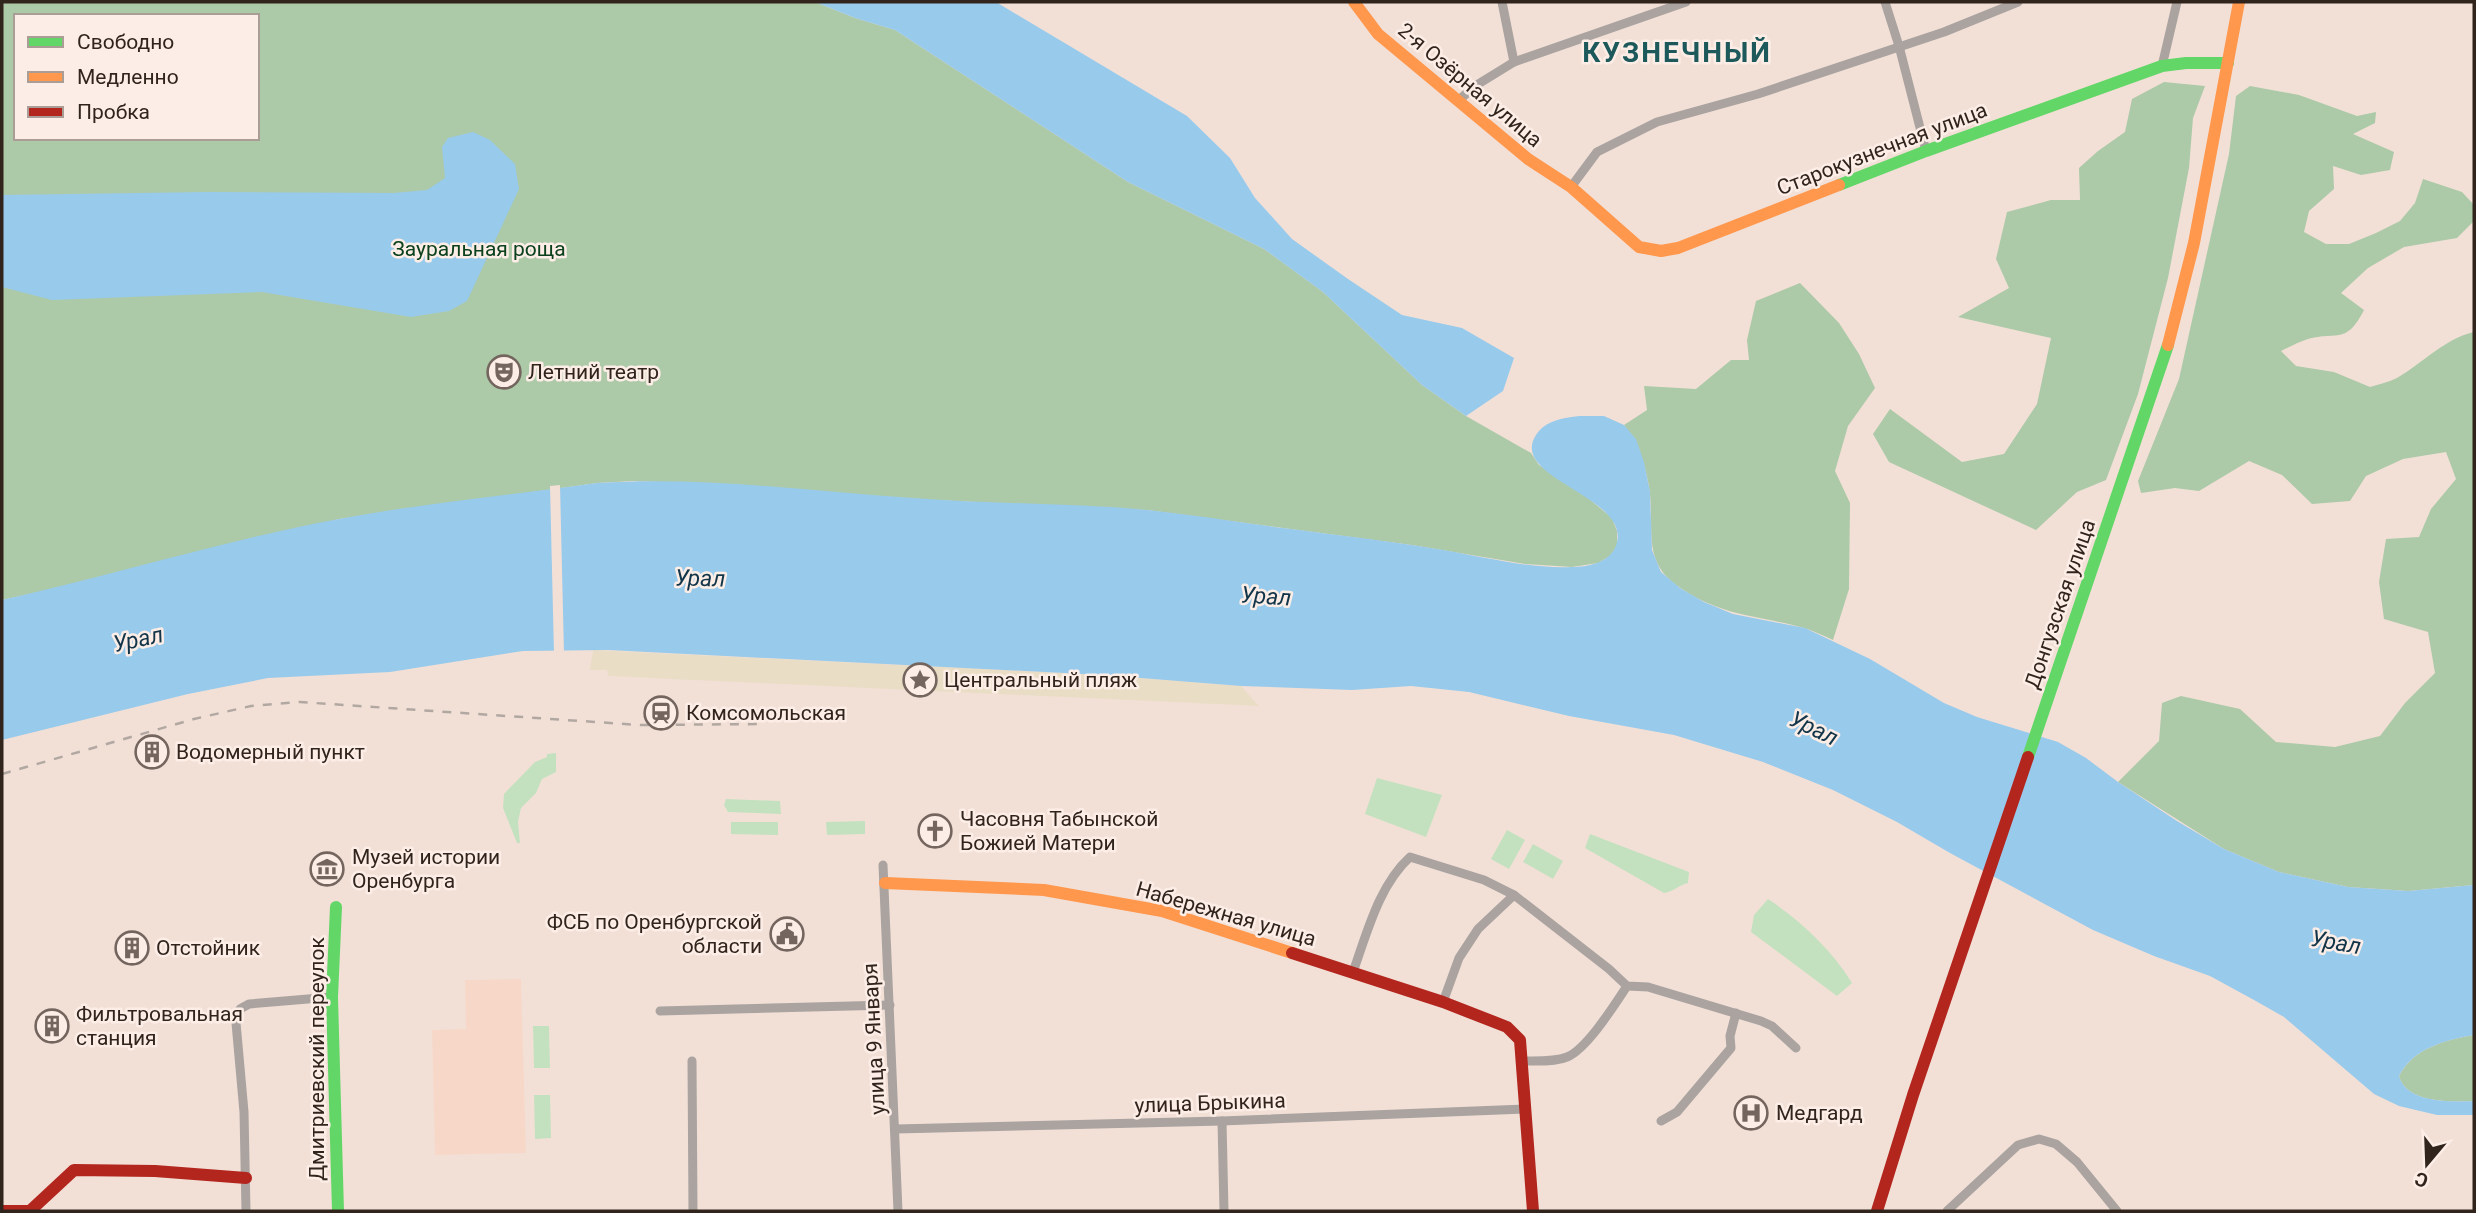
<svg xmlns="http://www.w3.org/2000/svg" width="2476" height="1213" font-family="Roboto,sans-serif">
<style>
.built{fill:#f7d8c8}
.green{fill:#c4e1bf}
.forest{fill:#acc9a8;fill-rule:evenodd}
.sand{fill:#eaddc5}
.water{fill:#98caeb}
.pier{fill:#f2e0d7}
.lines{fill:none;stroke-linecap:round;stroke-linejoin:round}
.street{stroke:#aaa3a0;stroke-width:9}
.fast{stroke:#63d668;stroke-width:12}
.slow{stroke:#ff974d;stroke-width:12}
.jam{stroke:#b3261e;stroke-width:12}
.rail{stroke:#b2a8a2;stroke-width:2.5;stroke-dasharray:9 9;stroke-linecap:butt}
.labels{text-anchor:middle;stroke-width:5;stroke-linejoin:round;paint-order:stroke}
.street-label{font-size:21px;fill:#30241d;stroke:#fceee7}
.park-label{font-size:21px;fill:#0a401c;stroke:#fceee7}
.poi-label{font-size:21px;fill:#30241d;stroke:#fceee7;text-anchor:start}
.water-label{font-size:23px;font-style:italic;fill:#12354a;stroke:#fceee7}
.district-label{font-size:28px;font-weight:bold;letter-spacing:2px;fill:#1d595a;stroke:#fceee7}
</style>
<rect width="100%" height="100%" fill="#f2e0d7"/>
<polygon class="built" points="521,979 526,1153 435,1155 432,1030 466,1029 465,980"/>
<g class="green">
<polygon points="556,753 556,772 542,779 536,793 521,808 518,822 520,843 517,843 503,808 504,794 535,762 547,757 547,754"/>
<polygon points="1377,778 1442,795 1426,837 1365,814"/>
<polygon points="726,799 780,801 781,814 728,812 724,805"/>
<polygon points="865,821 865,834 827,835 826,822"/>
<polygon points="731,822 778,822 778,835 731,834"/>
<polygon points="1507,830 1525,840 1509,869 1491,859"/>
<path d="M1590,834L1689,872L1688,883C1679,885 1673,892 1664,893L1585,848Z"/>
<polygon points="1533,844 1563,861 1553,879 1523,862"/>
<path d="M1768,899C1801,921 1831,949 1852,983L1837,996L1751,932L1754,915Z"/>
<polygon points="533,1026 549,1026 550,1068 534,1068"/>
<polygon points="534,1095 550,1095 551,1138 535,1139"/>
</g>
<g class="forest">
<path d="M2,2H815L855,18L895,30L1128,182L1264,249L1323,292L1422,385L1466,416L1531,453L1539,465L1588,498L1612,518L1617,531V546L1610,556L1598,563L1572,567L1525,564L1412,545L1147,510L934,500L715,484L633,481L597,483L339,519L84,582L2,600ZM16,16H257V138H16Z"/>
<polygon points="2164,82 2205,86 2193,118 2189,168 2168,278 2138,394 2106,480 2077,492 2036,530 1889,462 1873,434 1890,409 1962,462 2004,454 2037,404 2051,338 1958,317 2009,288 1996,259 2007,212 2051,200 2080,200 2079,168 2098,151 2125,132 2132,99"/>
<path d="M2250,86L2299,95L2357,116L2376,112L2375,123L2353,134L2394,152L2390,170L2361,175L2333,166L2334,189L2309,211L2304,232L2326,244H2349L2376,233L2400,221L2415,203L2423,179L2462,192L2474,205V221L2457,238L2404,247L2368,268L2341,293L2364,310C2346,345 2338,331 2308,339C2299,342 2289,347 2281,351L2296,366L2334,372L2370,387C2379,384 2389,382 2397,378C2423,363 2444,339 2474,332V885L2408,891L2348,887L2279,872L2224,849L2118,782L2159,741L2162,703L2181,696L2240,709L2276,742L2335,747L2380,736L2405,703L2435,673L2428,632L2384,619L2379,582L2386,539L2419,537L2431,509L2456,479L2446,452L2403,459L2366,476L2350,501L2312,504L2282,475L2249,461L2199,491L2175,488L2141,493L2138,481L2179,379L2229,154L2236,96Z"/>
<path d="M1800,283L1839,323L1859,354L1875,388L1848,426L1835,471L1850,503L1849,589L1833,640C1824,636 1814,631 1804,628C1758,615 1724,617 1682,589C1642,564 1654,533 1650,494C1647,469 1639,443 1624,425L1647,410L1644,386L1696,389L1731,360H1749L1747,340L1756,301Z"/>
<path d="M2474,1035V1101C2451,1102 2406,1103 2399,1076C2413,1048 2446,1040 2474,1035Z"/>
</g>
<polygon class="sand" points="593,650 1103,675 1241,686 1259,706 608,676 607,670 590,670"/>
<g class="water">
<polygon points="815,2 996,2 1187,116 1230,158 1255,198 1292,239 1348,279 1402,315 1462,328 1514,358 1503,391 1466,416 1422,385 1323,292 1264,249 1128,182 895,30 855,18"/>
<polygon points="473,132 490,140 515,164 519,189 467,301 449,311 411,317 262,292 52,300 2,287 2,195 208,192 394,193 427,190 445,178 442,147 448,138"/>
<path d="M1579,416H1604L1624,425L1636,439L1644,462L1650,492L1652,550L1661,572L1680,588L1704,602L1733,614L1805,628L1870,659L1944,703L1977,717L2058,742L2086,758L2118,782L2177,821L2224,849L2279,872L2348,887L2408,891L2474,885V1035C2446,1040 2413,1048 2399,1076C2406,1103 2451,1102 2474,1101V1115H2437L2399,1106L2374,1094L2284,1017L2254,1000L2210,976L2154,956L2093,930L1950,853L1897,822L1833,790L1763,762L1674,735L1569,716L1469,692L1411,686L1352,690L1241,686L1103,675L608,650L523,651L390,672L268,678L188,694L2,740V600C115,575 225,540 339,519C424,503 511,495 597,483C702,476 808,491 913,498C991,504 1070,503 1148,510C1193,515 1238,522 1283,528C1337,535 1390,541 1443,550C1485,557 1530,569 1572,567C1587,567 1608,563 1615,548C1638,497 1507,480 1536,435C1546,420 1563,418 1579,416Z"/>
</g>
<polygon class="pier" points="560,485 564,654 554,654 550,486"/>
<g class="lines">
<g class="street">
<polyline points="1502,2 1514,62"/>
<polyline points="1885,2 1899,46 1926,151"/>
<polyline points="2162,66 2177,2"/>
<polyline points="1459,100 1475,86 1514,62 1686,2"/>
<polyline points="1571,187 1597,152 1657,122 1758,94 1944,32 2018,2"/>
<polyline points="883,865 898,1211"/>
<path d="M1353,972C1367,933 1379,885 1410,857L1484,880L1514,895L1609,969L1627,986L1648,987L1761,1021L1772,1026L1796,1048"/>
<polyline points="1443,1002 1459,958 1478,929 1514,895"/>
<polyline points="660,1011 890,1005"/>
<polyline points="692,1061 693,1211"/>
<path d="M1523,1061C1537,1061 1554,1062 1567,1057C1587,1049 1615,1004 1627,986"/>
<polyline points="1222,1121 1224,1211"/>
<polyline points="1661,1121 1677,1112 1731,1048 1730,1036 1736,1013"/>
<polyline points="896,1129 1222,1121 1525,1109"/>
<polyline points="246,1211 244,1112 236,1023 240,1009 249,1004 332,997"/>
<polyline points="1947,1211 2018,1145 2039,1139 2056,1144 2077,1162 2117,1211"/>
</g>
<g class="fast">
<polyline points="1839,185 1926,151 2162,66 2186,63 2228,63"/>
<polyline points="2028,757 2168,345"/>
<polyline points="336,907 332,997 338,1211"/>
</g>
<g class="slow">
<polyline points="1354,2 1378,34 1528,159 1571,187 1639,247 1661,251 1678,248 1839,185"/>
<polyline points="2168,345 2194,243 2239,2"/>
<polyline points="885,883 1044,890 1162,911 1292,953"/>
</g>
<g class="jam">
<polyline points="1292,953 1443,1002 1507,1027 1520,1040 1533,1211"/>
<polyline points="2,1211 30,1211 74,1170 155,1171 246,1178"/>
<polyline points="1877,1211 1913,1095 2028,757"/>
</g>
<polyline class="rail" points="2,774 194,719 251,706 300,702 640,725 764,724"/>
</g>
<defs>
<symbol id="theatre-ring" viewBox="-11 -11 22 22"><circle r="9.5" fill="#fceee7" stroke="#74665e" stroke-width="1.5"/><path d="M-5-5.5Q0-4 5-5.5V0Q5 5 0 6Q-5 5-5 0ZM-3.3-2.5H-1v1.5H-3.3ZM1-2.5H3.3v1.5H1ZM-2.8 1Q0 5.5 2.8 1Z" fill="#74665e"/></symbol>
<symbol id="sight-ring" viewBox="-11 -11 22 22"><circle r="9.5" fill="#fceee7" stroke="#74665e" stroke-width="1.5"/><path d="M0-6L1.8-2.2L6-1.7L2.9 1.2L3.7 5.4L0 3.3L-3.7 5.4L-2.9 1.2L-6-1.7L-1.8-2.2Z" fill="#74665e"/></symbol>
<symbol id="station-ring" viewBox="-11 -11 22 22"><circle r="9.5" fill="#fceee7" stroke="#74665e" stroke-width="1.5"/><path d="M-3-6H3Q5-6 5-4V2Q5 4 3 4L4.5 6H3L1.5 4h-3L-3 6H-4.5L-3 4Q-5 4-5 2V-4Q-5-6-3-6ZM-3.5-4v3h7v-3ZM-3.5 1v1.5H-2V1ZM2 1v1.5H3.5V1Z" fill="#74665e"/></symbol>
<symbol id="building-ring" viewBox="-11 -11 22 22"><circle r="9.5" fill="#fceee7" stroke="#74665e" stroke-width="1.5"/><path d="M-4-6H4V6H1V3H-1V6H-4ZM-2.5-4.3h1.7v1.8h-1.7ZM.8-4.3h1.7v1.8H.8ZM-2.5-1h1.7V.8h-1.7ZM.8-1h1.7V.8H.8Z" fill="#74665e"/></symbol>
<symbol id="church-ring" viewBox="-11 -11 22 22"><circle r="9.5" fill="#fceee7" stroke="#74665e" stroke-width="1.5"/><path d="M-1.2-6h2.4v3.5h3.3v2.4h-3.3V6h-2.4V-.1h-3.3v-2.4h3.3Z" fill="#74665e"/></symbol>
<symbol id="museum-ring" viewBox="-11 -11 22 22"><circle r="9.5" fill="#fceee7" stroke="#74665e" stroke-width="1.5"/><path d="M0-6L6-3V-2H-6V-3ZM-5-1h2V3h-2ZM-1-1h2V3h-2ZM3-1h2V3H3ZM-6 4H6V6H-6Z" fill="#74665e"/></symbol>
<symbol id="civic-ring" viewBox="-11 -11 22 22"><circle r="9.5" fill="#fceee7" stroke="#74665e" stroke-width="1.5"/><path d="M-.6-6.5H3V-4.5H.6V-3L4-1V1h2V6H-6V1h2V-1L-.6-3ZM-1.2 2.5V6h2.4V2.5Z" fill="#74665e"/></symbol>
<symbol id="hospital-ring" viewBox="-11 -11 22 22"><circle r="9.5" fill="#fceee7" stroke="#74665e" stroke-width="1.5"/><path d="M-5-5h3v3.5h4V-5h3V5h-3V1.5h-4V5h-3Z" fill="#74665e"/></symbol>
</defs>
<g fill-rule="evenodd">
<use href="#theatre-ring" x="485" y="353" width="38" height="38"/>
<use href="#sight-ring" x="901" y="661" width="38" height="38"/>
<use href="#station-ring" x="642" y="694" width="38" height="38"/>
<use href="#building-ring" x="133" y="733" width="38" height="38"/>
<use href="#church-ring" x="916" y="812" width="38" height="38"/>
<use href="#museum-ring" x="308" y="850" width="38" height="38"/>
<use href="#civic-ring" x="768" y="915" width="38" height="38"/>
<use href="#building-ring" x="113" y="929" width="38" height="38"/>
<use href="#building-ring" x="33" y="1007" width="38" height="38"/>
<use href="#hospital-ring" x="1732" y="1094" width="38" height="38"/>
</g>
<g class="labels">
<g class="street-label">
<text transform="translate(1470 85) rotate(40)" y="7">2-я Озёрная улица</text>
<text transform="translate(1882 149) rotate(-21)" y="7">Старокузнечная улица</text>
<text transform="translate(2060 604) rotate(-71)" y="7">Донгузская улица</text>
<text transform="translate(1226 914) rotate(16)" y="7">Набережная улица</text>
<text transform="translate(874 1039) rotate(-93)" y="7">улица 9 Января</text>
<text transform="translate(317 1059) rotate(-90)" y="7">Дмитриевский переулок</text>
<text transform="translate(1210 1103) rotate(-2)" y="7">улица Брыкина</text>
</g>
<g class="park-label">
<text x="479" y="256">Зауральная роща</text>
</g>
<g class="poi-label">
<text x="528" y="379">Летний театр</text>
<text x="944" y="687">Центральный пляж</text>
<text x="686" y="720">Комсомольская</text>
<text x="176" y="759">Водомерный пункт</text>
<text x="960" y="826">Часовня Табынской<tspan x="960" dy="24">Божией Матери</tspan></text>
<text x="352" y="864">Музей истории<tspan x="352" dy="24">Оренбурга</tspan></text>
<text x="762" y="929" text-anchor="end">ФСБ по Оренбургской<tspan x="762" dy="24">области</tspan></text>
<text x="156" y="955">Отстойник</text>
<text x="76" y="1021">Фильтровальная<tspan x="76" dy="24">станция</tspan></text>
<text x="1776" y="1120">Медгард</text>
</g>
<g class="water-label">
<text transform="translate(700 578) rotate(1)" y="8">Урал</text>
<text transform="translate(1266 596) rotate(4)" y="8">Урал</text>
<text transform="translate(138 639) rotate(-12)" y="8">Урал</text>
<text transform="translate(1814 728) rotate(26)" y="8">Урал</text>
<text transform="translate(2336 942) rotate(10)" y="8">Урал</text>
</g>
<g class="district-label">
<text x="1677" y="62">КУЗНЕЧНЫЙ</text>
</g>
</g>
<rect width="2476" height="1213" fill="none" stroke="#30241d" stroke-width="7"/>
<rect x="14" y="14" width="245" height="126" fill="#fceee7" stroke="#aa9d96" stroke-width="2"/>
<rect x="28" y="37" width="35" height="10" fill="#63d668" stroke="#aa9d96" stroke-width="2"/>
<text x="77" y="49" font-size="21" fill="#30241d">Свободно</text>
<rect x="28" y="72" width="35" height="10" fill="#ff974d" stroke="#aa9d96" stroke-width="2"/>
<text x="77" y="84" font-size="21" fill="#30241d">Медленно</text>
<rect x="28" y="107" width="35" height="10" fill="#b3261e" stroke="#aa9d96" stroke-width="2"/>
<text x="77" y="119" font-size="21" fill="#30241d">Пробка</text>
<g transform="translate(2427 1164) rotate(199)" stroke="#fceee7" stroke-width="5" paint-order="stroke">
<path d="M0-5L12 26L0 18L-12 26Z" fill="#30241d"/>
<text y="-10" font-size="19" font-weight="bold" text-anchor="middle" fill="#30241d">С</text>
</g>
</svg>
